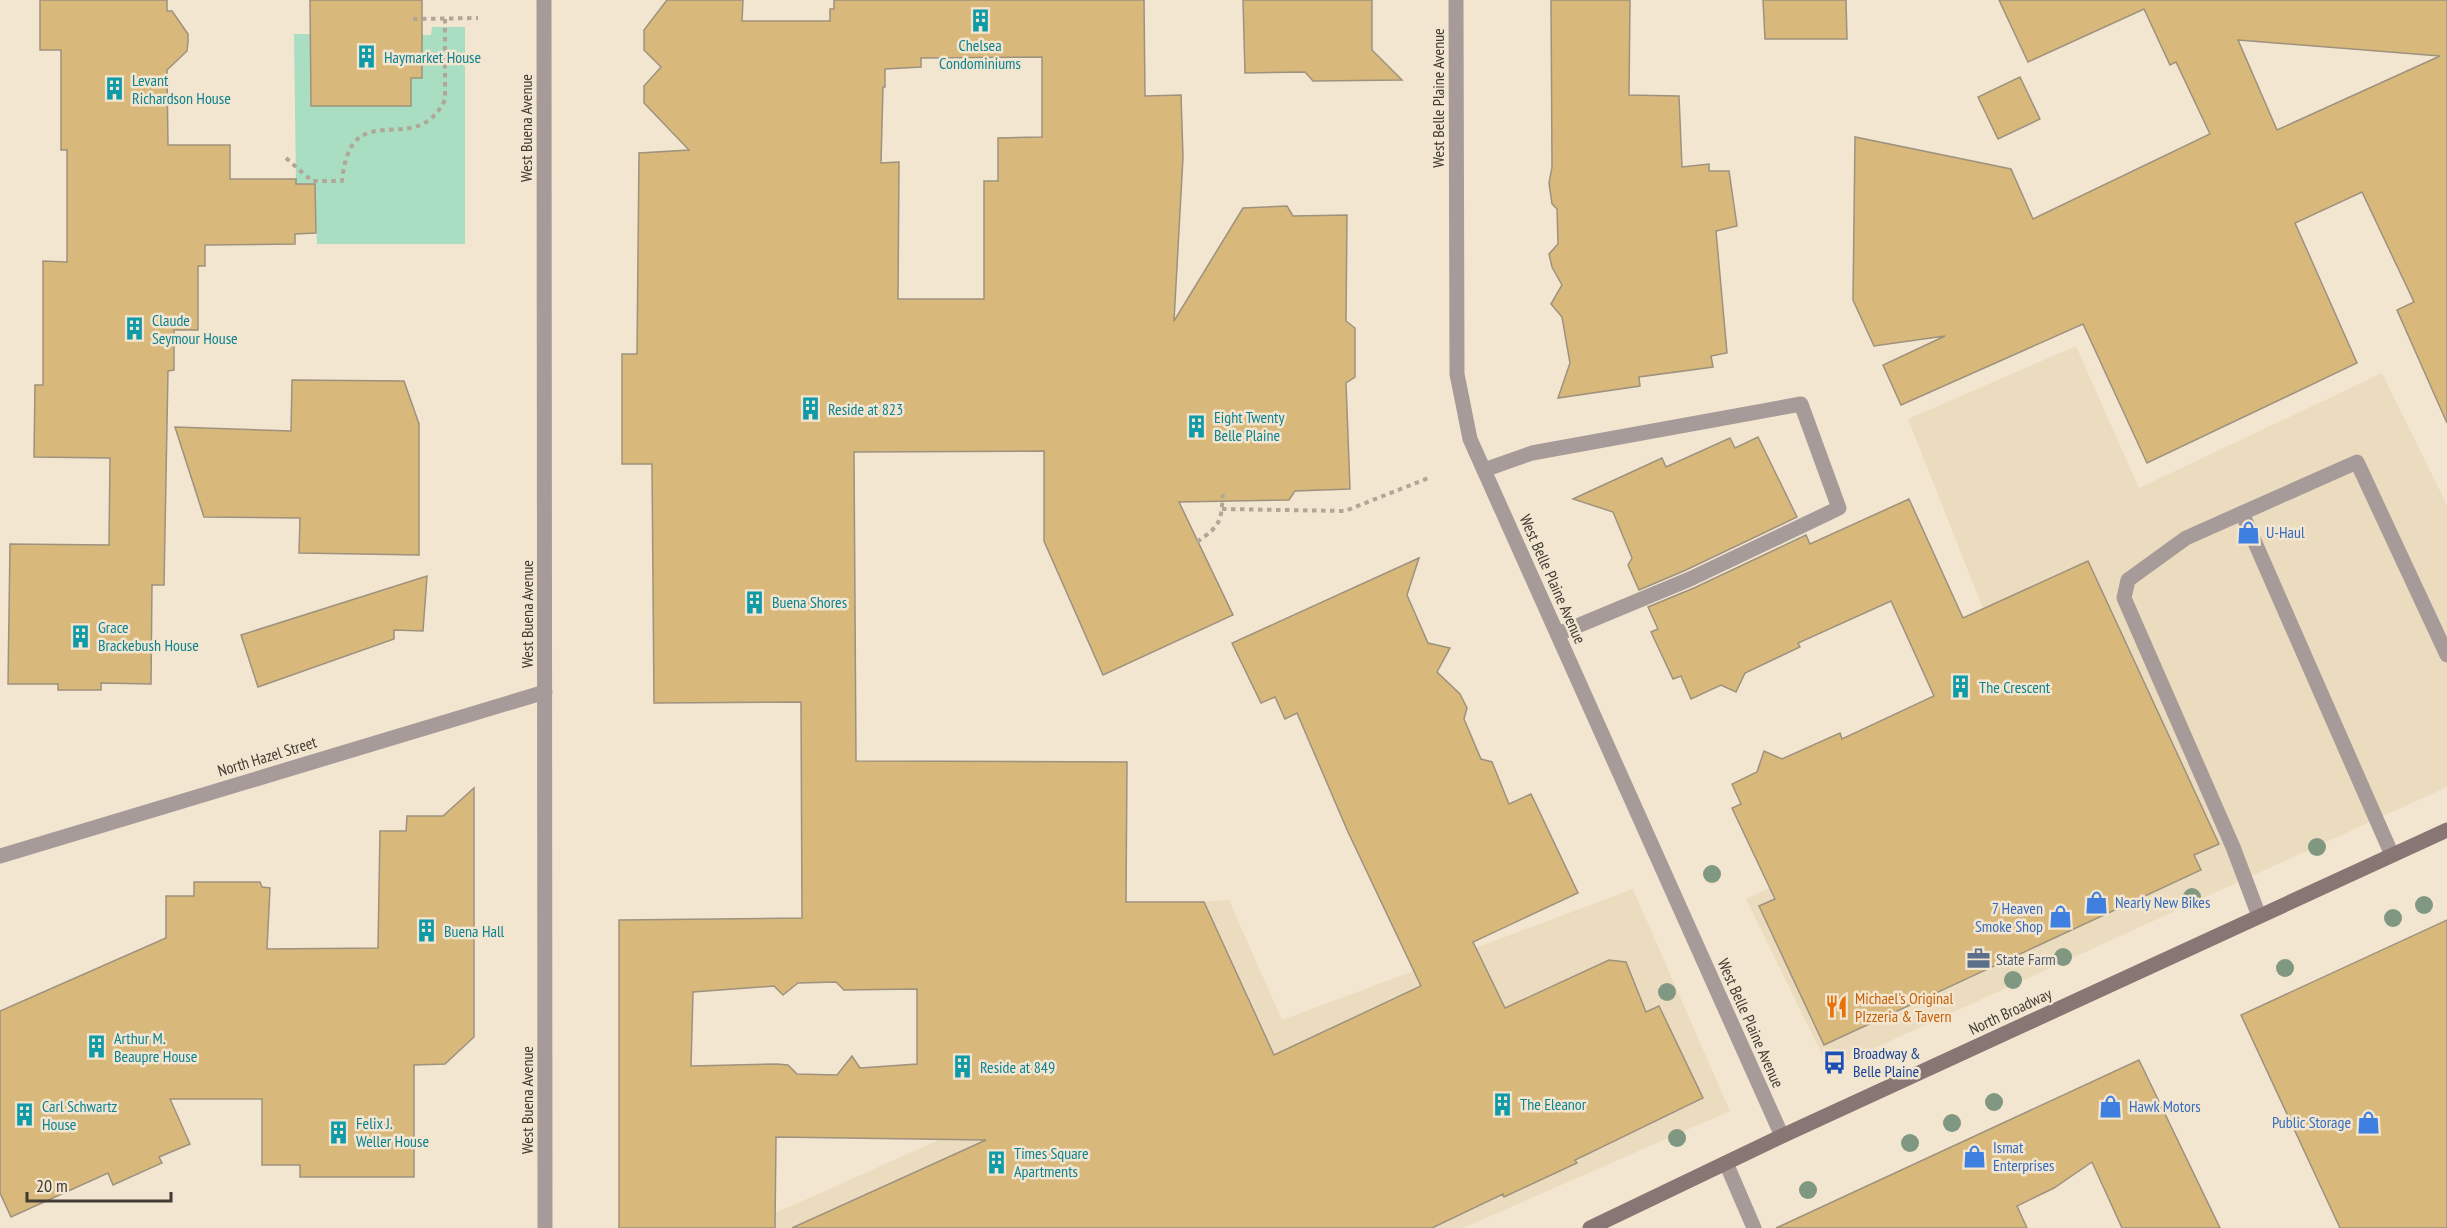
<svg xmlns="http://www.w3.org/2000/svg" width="2447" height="1228" font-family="'PT Sans Narrow',sans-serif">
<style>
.built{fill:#ecdcbf}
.green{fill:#a9dec2}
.building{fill:#d9b87b;stroke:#9d927e;stroke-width:1.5;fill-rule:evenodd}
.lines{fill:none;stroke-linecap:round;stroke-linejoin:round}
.path{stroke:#b1a796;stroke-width:4;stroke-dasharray:4.5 4.5;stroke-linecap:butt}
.service{stroke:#a79b99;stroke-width:15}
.minor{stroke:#a79b99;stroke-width:15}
.secondary{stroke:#877673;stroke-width:15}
.tree{fill:#809781}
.labels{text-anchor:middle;stroke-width:5;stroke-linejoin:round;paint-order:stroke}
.culture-label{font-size:16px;fill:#0d838f;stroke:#f3e6d1;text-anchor:start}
.street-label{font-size:16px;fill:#403b33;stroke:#f3e6d1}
.shop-label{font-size:16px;fill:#366cbe;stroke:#f3e6d1;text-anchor:start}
.service-label{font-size:16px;fill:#4e5e75;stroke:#f3e6d1;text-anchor:start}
.food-label{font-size:16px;fill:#c56008;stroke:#f3e6d1;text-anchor:start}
.transit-label{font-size:16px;fill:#164399;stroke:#f3e6d1;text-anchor:start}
</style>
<rect width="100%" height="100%" fill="#f3e6d1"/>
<g class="built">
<polygon points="2076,346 2139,488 2382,373 2447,505 2447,787 1829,1069 1746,899 2041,756 1908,419"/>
<polygon points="1633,889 1730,1111 1463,1228 742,1228 1017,1105 1015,913 1229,900 1282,1020"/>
</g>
<polygon class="green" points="432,27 465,27 465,244 317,244 315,185 296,184 294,34 310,34 311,106 411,106 411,78 422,78 422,35 431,35"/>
<g class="building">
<polygon points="40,0 167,0 167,11 172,11 188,34 188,42 187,51 167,70 168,145 230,145 230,179 296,179 296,184 315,184 316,233 295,234 295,244 205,245 205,266 198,266 198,330 174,330 174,370 168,371 164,585 152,585 151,684 101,683 101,690 58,690 58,684 8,684 10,544 109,545 110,458 34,457 35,385 43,385 43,261 67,262 67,150 61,150 61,50 40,50"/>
<polygon points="310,0 422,0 422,78 411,78 411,106 311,106"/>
<path d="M667,0H743L742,21H830V9H834V0H1144L1145,96L1181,95L1183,157L1174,321L1243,208L1287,206L1293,216L1347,215L1346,321L1355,328V377L1346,383L1350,489L1295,491L1289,500L1179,502L1233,615L1103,675L1044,541V451L854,452L856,761L1127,762L1126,902H1204L1274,1055L1421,986L1348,832L1297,713L1285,719L1275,697L1261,703L1232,643L1419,558L1407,595L1428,643L1450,648L1437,672L1460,694L1467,708L1464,719L1481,759L1492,762L1509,804L1531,794L1578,893L1473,942L1505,1008L1609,960L1626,962L1646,1012L1659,1006L1703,1098L1575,1160L1577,1163L1504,1197L1503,1194L1432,1228H792L986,1140L776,1137L775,1228H619V920L802,918L801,702L654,703L652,464H622V354H637L639,153L689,150L644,103V86L661,67L644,50V30ZM1042,57V137L998,138V181H984V299H898L899,162L881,163L883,87H885V69L921,67V58ZM836,982L844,990L917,989V1064L860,1068L852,1056L837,1075L797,1074L788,1065L777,1064L691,1066L693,992L774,986L783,995L798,983Z"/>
<polygon points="1243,0 1372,0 1372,50 1402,80 1313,81 1305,72 1245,73"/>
<polygon points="1551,0 1630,0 1629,95 1679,96 1682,167 1709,164 1709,171 1729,171 1737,226 1716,231 1727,353 1711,356 1713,367 1639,377 1640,386 1558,398 1570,363 1562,317 1551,304 1562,285 1552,267 1549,254 1558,244 1557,209 1552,204 1549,183 1552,167"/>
<polygon points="1763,0 1846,0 1847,39 1765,39"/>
<path d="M1999,0H2447V423L2397,310L2414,302L2362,192L2295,223L2357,363L2147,463L2083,324L1901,405L1883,365L1945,336L1874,346L1853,300L1855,137L2011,169L2033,219L2210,134L2176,62L2170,65L2144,9L2028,62ZM2238,40L2440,56L2277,130Z"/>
<polygon points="2020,77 2040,119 1998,139 1978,97"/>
<polygon points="292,380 404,381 419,424 419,555 299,553 300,518 204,517 175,427 291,431"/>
<polygon points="1758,437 1797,517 1686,570 1639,590 1628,565 1632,558 1613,512 1573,499 1662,458 1666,467 1730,438 1735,448"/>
<polygon points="1909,499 1963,618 2088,561 2219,844 2194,855 2201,870 1824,1045 1759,906 1775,899 1732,808 1741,804 1732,784 1757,772 1764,751 1782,759 1840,733 1842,739 1934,696 1891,601 1798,643 1800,647 1745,673 1736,692 1721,685 1691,699 1681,676 1673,679 1651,632 1658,629 1648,607 1694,588 1806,535 1810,544"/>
<polygon points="427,576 423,631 394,630 394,639 258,687 241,635"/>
<polygon points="474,788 474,1037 445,1064 414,1065 414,1177 300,1177 300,1165 262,1165 262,1099 170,1099 190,1144 159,1157 162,1163 113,1185 108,1173 11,1217 0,1193 0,1011 166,938 166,896 194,896 194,882 260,882 262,887 270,888 267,949 378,948 380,831 406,831 407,816 443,816"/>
<polygon points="2447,920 2447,1228 2340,1228 2241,1015"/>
<polygon points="2139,1060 2220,1228 2122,1228 2092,1162 2054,1188 2017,1206 2027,1228 1776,1228"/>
</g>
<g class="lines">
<g class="path">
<polyline points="413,19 478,18"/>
<path d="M286,158L312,181H342C351,91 414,162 445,100V19"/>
<polyline points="1222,509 1345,511 1431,477"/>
<path d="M1197,542C1223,524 1221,520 1223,490"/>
</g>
<g class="service">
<polyline points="1484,470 1532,453 1801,404 1839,508 1690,579 1558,634"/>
<polyline points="2242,513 2392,855"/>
<polyline points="2259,916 2233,847 2124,598 2128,580 2186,538 2357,462 2447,655"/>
</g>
<g class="minor">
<polyline points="544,0 545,1228"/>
<polyline points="1456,0 1457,374 1470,439 1782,1136"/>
<polyline points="0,856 545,692"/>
<polyline points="1726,1163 1754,1228"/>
</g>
<polyline class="secondary" points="1590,1228 1782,1136 2447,830"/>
</g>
<g class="tree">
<circle cx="2317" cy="847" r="9"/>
<circle cx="1712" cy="874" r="9"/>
<circle cx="2192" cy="897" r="9"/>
<circle cx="2424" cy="905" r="9"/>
<circle cx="2393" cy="918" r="9"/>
<circle cx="2063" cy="957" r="9"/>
<circle cx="2285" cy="968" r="9"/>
<circle cx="2013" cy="980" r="9"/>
<circle cx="1667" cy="992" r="9"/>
<circle cx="1994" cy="1102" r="9"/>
<circle cx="1952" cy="1123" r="9"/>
<circle cx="1677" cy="1138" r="9"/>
<circle cx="1910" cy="1143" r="9"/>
<circle cx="1808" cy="1190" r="9"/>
</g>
<defs>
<symbol id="building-bare" viewBox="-9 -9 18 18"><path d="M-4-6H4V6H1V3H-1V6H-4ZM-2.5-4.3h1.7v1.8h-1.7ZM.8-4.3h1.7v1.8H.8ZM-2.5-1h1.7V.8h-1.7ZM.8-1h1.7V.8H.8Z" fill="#0f9aa8" stroke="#f3e6d1" stroke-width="2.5" paint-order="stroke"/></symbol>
<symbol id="shop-bare" viewBox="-9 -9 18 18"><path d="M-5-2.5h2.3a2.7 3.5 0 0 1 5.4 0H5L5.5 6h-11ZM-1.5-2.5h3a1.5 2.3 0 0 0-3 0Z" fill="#3f7fe0" stroke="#f3e6d1" stroke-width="2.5" paint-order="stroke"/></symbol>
<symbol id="office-bare" viewBox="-9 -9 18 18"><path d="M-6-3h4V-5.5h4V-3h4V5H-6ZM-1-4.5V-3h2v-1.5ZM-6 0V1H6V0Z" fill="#5c6f8a" stroke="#f3e6d1" stroke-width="2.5" paint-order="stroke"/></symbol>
<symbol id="restaurant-bare" viewBox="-9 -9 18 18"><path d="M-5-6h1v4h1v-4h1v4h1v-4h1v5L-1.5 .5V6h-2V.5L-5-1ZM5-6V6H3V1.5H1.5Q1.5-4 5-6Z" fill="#e8710a" stroke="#f3e6d1" stroke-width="2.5" paint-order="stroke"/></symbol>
<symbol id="bus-bare" viewBox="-9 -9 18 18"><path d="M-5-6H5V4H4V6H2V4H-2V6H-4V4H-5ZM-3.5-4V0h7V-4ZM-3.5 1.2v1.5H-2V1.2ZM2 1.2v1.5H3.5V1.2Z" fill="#1a4fb4" stroke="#f3e6d1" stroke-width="2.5" paint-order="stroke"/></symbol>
</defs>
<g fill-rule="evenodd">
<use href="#building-bare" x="964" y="4" width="33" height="33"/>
<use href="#building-bare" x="350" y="40" width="33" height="33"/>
<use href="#building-bare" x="98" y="72" width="33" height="33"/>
<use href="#building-bare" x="118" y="312" width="33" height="33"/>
<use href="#building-bare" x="794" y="392" width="33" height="33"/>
<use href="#building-bare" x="1180" y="410" width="33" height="33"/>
<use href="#shop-bare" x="2232" y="516" width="33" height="33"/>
<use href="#building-bare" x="738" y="586" width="33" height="33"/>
<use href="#building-bare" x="64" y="620" width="33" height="33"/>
<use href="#building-bare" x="1944" y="670" width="33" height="33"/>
<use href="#shop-bare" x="2080" y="886" width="33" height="33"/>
<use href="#shop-bare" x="2044" y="900" width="33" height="33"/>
<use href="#building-bare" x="410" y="914" width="33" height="33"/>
<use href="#office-bare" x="1962" y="942" width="33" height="33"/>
<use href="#restaurant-bare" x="1820" y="990" width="33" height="33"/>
<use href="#building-bare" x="80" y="1030" width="33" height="33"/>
<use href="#bus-bare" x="1818" y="1046" width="33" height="33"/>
<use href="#building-bare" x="946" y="1050" width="33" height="33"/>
<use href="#building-bare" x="1486" y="1088" width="33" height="33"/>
<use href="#shop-bare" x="2094" y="1090" width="33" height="33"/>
<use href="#building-bare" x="8" y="1098" width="33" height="33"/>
<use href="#shop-bare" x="2352" y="1106" width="33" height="33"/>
<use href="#building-bare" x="322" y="1116" width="33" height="33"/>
<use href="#shop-bare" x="1958" y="1140" width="33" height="33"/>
<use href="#building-bare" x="980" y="1146" width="33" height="33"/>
</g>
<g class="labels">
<g class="culture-label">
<text x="980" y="51" text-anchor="middle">Chelsea<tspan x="980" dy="18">Condominiums</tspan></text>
<text x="384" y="63">Haymarket House</text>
<text x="132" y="86">Levant<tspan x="132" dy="18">Richardson House</tspan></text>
<text x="152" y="326">Claude<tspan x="152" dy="18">Seymour House</tspan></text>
<text x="828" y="415">Reside at 823</text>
<text x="1214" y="423">Eight Twenty<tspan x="1214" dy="18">Belle Plaine</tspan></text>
<text x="772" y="608">Buena Shores</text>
<text x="98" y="633">Grace<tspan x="98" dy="18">Brackebush House</tspan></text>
<text x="1979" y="693">The Crescent</text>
<text x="444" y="937">Buena Hall</text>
<text x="114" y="1044">Arthur M.<tspan x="114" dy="18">Beaupre House</tspan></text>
<text x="980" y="1073">Reside at 849</text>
<text x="1520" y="1110">The Eleanor</text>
<text x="42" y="1112">Carl Schwartz<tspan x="42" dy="18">House</tspan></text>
<text x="356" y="1129">Felix J.<tspan x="356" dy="18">Weller House</tspan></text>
<text x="1014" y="1159">Times Square<tspan x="1014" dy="18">Apartments</tspan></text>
</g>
<g class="street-label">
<text transform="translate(1438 98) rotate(-90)" y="6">West Belle Plaine Avenue</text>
<text transform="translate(526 128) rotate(-90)" y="6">West Buena Avenue</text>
<text transform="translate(1553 579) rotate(66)" y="6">West Belle Plaine Avenue</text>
<text transform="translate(527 614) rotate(-90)" y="6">West Buena Avenue</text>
<text transform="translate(267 756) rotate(-17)" y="6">North Hazel Street</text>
<text transform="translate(2010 1011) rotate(-25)" y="6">North Broadway</text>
<text transform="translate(1751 1023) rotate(66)" y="6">West Belle Plaine Avenue</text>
<text transform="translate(527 1100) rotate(-90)" y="6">West Buena Avenue</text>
</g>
<g class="shop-label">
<text x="2266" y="538">U-Haul</text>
<text x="2115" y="908">Nearly New Bikes</text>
<text x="2043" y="914" text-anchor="end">7 Heaven<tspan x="2043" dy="18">Smoke Shop</tspan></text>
<text x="2129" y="1112">Hawk Motors</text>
<text x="2351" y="1128" text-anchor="end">Public Storage</text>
<text x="1993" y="1153">Ismat<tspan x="1993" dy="18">Enterprises</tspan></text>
</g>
<g class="service-label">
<text x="1996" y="965">State Farm</text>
</g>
<g class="food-label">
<text x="1855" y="1004">Michael's Original<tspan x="1855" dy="18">PIzzeria &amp; Tavern</tspan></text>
</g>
<g class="transit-label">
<text x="1853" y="1059">Broadway &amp;<tspan x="1853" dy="18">Belle Plaine</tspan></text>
</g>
</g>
<path d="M27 1192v9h144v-9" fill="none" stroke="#403b33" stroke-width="3"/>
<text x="36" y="1192" font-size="18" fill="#403b33" stroke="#f3e6d1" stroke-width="4.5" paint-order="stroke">20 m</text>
</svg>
